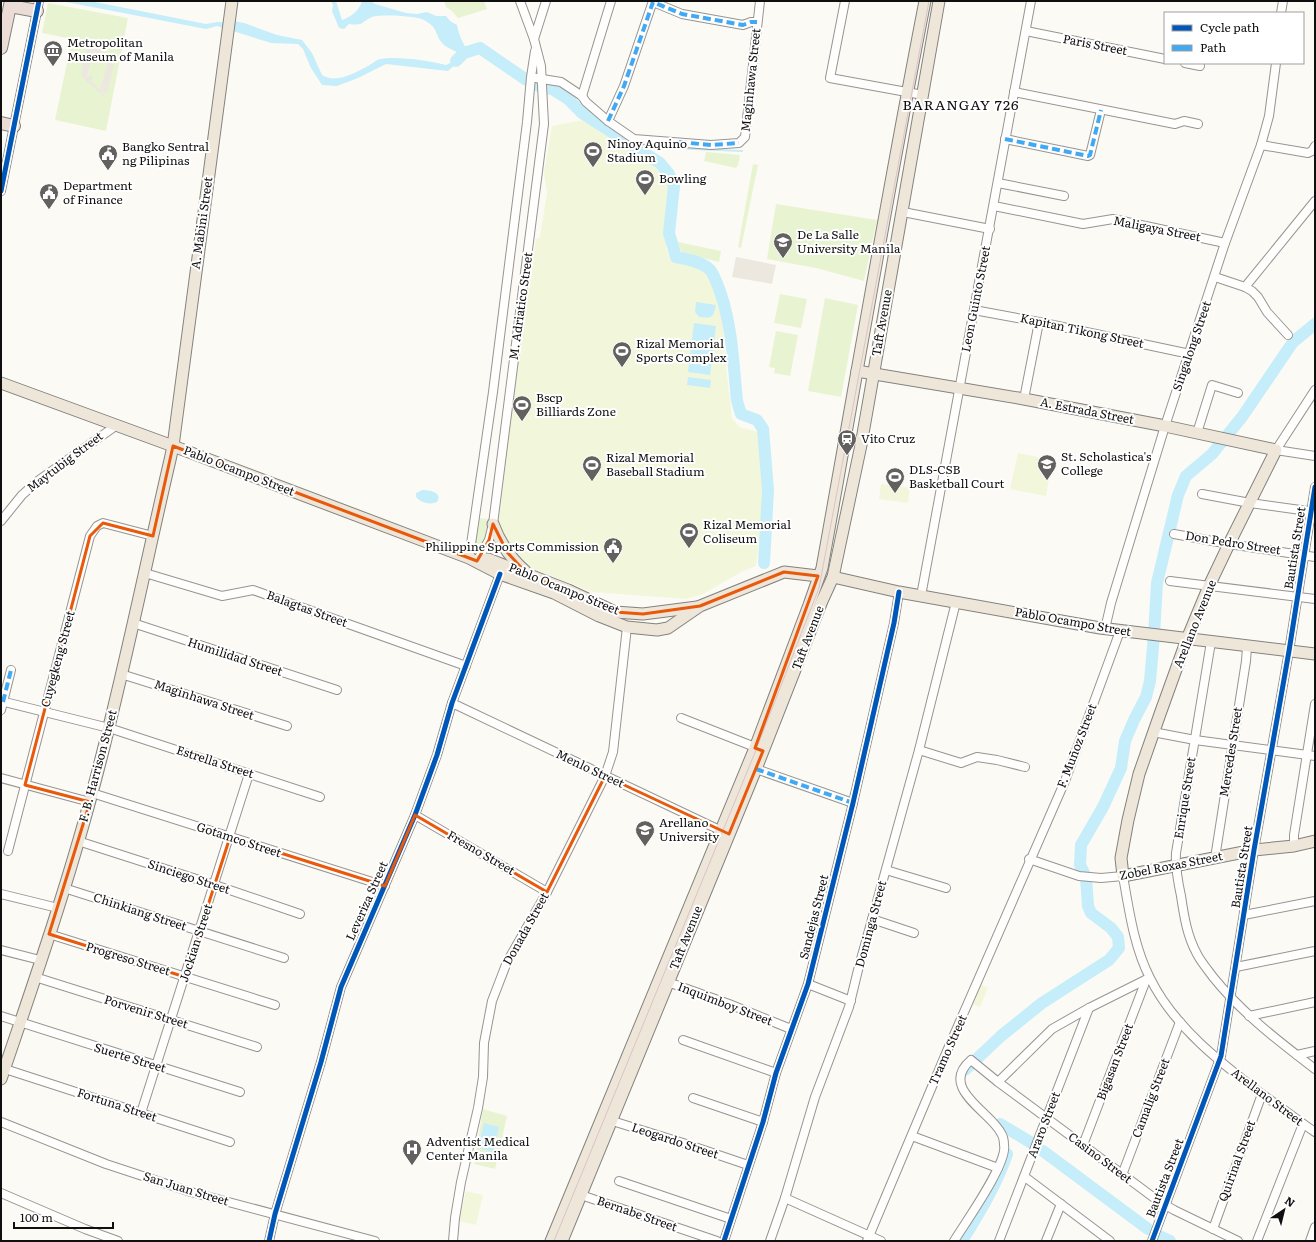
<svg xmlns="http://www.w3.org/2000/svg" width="1316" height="1242" font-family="Literata,serif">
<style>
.green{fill:#e8f4d1}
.pitch{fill:#f2f7dc}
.plaza{fill:#ede8df}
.water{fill:#c6edfa}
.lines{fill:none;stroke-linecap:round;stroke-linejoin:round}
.stream{stroke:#c6edfa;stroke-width:2}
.river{stroke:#c6edfa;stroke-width:12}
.minor-casing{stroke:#969592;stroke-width:10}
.major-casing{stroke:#83827f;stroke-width:13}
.highway-casing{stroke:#83827f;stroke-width:14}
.minor{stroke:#fffefd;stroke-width:8}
.major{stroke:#eee6d9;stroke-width:11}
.highway{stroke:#ebddd5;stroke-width:12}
.tram{stroke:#dac4c6;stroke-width:1}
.quiet{stroke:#3fa9f5;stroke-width:4;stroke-dasharray:8 4;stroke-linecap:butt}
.cycleway-casing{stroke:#fff;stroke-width:8}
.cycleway{stroke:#0057b8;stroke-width:5}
.marked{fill:none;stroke:#e8590c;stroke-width:3;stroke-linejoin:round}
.labels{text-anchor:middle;stroke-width:4;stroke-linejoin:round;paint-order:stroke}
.poi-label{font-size:12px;fill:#0f0f0f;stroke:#fff;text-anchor:start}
.street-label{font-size:12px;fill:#0f0f0f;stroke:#fff}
.quarter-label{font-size:14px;letter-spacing:1px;fill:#0f0f0f;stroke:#fff}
</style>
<rect width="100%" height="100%" fill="#fcfaf4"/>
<g class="green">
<polygon points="444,1 484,1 487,9 458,18 452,11 446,7"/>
<polygon points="48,3 128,18 106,131 55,120 72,39 42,33"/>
<polygon points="706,152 740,155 738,166 737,166 736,168 704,161"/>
<polygon points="753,164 758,165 741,248 738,247"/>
<polygon points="776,204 877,220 864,281 816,268 767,259"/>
<polygon points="678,242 721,251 719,262 683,253 680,249"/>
<polygon points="780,294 807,299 801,328 774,323"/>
<polygon points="825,298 858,305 841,397 808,391"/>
<polygon points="776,331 798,335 790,376 774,373 775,368 769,367"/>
<path d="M478,518L488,519C487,529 486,548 475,551Z"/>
<polygon points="483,1109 507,1116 495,1169 474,1164"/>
</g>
<g class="pitch">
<path d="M584,120C601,131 658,163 666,178C672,190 666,233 666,248L669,256L675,260L707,268L723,316L725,358L732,418L739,427L759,432L763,469L762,519L756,566L743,571L703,594L686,599L592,592L557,578L526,567L515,557L497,526L516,378L536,239L540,237L547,193L544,173L552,126Z"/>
<polygon points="1018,453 1052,460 1046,496 1010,489"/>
<polygon points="881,484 910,488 908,503 879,499"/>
<polygon points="980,984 988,988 980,1007 972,1004"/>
<polygon points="466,1191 483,1195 476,1225 459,1221"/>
</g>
<g class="plaza">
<polygon points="88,45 102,48 101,55 93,54 87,76 88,77 91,75 93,78 91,81 100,90 108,62 114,64 107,93 100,91 105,96 104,97 82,77 82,68"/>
<polygon points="736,257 776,265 772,284 732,277"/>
</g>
<g class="water">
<path d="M61,1H90L206,24L217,22L232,23L233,21L244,23L277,35L302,40L312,53L322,75C336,84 355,73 368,66C372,64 377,59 381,59C398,56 429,61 446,65L452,62L459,53C454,50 447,48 443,44C434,34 439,28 424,20C417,16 380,14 372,17C360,22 365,26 349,24L344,29L339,28L332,11L333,5L331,1H336L342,20C351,17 360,10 362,1H371L375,4L406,13L417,14L427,12L436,16H446L450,21L457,25C459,36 463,44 470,54L463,58L448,71L386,64L358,78L337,86L322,85L311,68L303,49L298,44L271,43L217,26L206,29Z"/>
<path d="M696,302L716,305C713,319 712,318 699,317L695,312Z"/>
<polygon points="694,323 716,326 710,375 688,372"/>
<polygon points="688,377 711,380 710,388 687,385"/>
<path d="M422,490C429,490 443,492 437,502C430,505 421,503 416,497V493Z"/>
<polygon points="484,1123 499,1127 493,1152 478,1148"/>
</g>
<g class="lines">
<polyline class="stream" points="635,148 648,147 742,151"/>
<g class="river">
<path d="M456,61L464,53L480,48L525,79L541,87L552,89L568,99L582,113L660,163L669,174L674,186L669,233L676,257C686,259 699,261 708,268C712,271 714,276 716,281C732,318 733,361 737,401L741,414L757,420L763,429L768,490L764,563"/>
<polyline points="965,1070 1001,1036 1042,1003 1109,960 1119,948 1118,937 1111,928 1091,913 1088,906 1086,877 1080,865 1081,845 1103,807 1121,768 1125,741 1134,720 1146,697 1150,681 1154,635 1157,583 1178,495 1186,476 1212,454 1242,417 1293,342 1315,324"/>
<polyline points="1000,1124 1030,1142"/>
<polyline points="1043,1151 1148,1229"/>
<polyline points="1159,1236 1170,1241"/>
<path d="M962,1241C979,1213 996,1186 1007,1154"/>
</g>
<defs>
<g id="minor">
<polyline points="845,1 830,78 923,95"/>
<polyline points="653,2 682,14 743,25 751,22 757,22"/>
<polyline points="1281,13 1283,1"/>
<polyline points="1026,31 1165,59"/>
<polyline points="534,39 546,1"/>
<polyline points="1185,63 1200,66"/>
<polyline points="536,78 561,82 582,96 586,102 608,121 634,139 711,145 739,143 745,137 760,1"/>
<polyline points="1014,92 1175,124 1184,121 1198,124"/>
<polyline points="582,96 611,1"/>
<polyline points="608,121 624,86 653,1"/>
<polyline points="1005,139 1088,156 1090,155 1101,110"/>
<polyline points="1261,145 1308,153 1312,151 1315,146"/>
<polyline points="998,183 1064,196"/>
<polyline points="1,191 39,1"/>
<polyline points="994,206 1083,224 1113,219 1225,243"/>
<polyline points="903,212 990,229"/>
<polyline points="1215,277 1245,287 1252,291 1258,297 1267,312 1288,335"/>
<polyline points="1245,287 1315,201"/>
<polyline points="974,310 1039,322 1190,354"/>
<polyline points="1315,390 1276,450 1315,456"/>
<polyline points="1024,399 1039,322"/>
<polyline points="1197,433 1212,385 1238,393"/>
<polyline points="1202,494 1250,503 1315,512"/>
<polyline points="1,521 22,495 39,480 117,425"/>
<polyline points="1174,534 1229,544 1315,557"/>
<polyline points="469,558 493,392 527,122 531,77 535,51"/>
<polyline points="477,561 489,540 493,524 544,124 541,66 534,39 520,1"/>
<polyline points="145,573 222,596 253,590 466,666"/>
<polyline points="1170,581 1315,599"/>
<polyline points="921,596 1031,1"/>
<polyline points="133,623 337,690"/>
<polyline points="1105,629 1111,603 1165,426 1225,243 1261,145 1269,116 1276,63"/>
<path d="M1211,642L1176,853C1175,867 1178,882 1181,896C1184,916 1187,936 1197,954C1201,962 1208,970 1213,977C1242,1013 1278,1041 1315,1069"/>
<polyline points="121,674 287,726"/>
<polyline points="1,701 109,728 320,797"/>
<polyline points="452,703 726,833"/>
<polyline points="1,710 11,670"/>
<polyline points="681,718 760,749"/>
<polyline points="1153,732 1195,740 1315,756"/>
<polyline points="919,750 961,763 977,757 997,760 1025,767"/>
<polyline points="756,769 853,803"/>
<polyline points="1,778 90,802"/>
<polyline points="92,793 385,886"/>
<polyline points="415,815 547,892"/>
<polyline points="78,841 215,885 300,914"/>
<polyline points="1294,846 1294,835 1315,704"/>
<polyline points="8,851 90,536 97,526 103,523 153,536"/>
<polyline points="1215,858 1246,661 1247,647"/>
<path d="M1029,859L1079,876L1101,878L1123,876C1129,910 1134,947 1150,978C1174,1027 1221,1063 1263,1095C1281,1107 1297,1120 1315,1132"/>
<polyline points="886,870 946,888"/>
<polyline points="64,888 284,958"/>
<polyline points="1,894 58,908"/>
<polyline points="1244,915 1315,901"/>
<polyline points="872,919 914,933"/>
<polyline points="49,934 275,1005"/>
<polyline points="1,950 40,960"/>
<polyline points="1236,967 1315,951"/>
<polyline points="35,977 257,1047"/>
<polyline points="665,981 729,1004 791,1029"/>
<polyline points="808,984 851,1001"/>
<polyline points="1,1016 240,1092"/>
<polyline points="1249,1016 1315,1002"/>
<polyline points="683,1040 776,1073"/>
<polyline points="1297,1055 1315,1051"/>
<polyline points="5,1069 230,1142"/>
<polyline points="998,1082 1052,1029 1089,1008 1149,978"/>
<polyline points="693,1098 763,1122"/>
<polyline points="141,1113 249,774"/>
<polyline points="606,1119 683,1143 748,1165"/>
<polyline points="1,1122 106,1164 191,1192 375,1241"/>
<polyline points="912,1136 998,1168"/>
<polyline points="1083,1145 1146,980"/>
<polyline points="1122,1175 1180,1022"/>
<polyline points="1025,1177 1110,1241"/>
<polyline points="619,1181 731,1219"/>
<polyline points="1,1193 85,1229 118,1241"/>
<polyline points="581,1195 717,1241"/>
<polyline points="785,1198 881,1241"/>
<polyline points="1213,1229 1262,1094"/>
<polyline points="269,1241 275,1214 321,1062 341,987 415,815 437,755 452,703 500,574"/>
<polyline points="453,1241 455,1218 461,1182 478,1108 483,1077 484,1043 492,1001 507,962 547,892 605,776 613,752 627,627"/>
<polyline points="724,1241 763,1122 776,1073 808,984 853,803 894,623 899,592"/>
<polyline points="770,1241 785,1198 815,1097 849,1007 858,970 919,750 956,602"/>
<polyline points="867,1241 947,1051 1065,781 1120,631"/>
<path d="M954,1241C965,1223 1008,1163 1004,1145C1004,1141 1003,1136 1001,1133C991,1112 938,1088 971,1060L998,1082L1157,1200L1174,1210L1238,1241"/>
<polyline points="999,1241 1089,1008"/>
<polyline points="1046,1241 1061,1204"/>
<polyline points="1152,1241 1221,1056 1254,850 1289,651 1315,487"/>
<polyline points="1257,1241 1303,1124"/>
<polyline points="1310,1241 1315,1227"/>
</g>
<g id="major">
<polyline points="857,371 1024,399 1165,426 1276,450 1229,544 1209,586 1187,639 1160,714 1139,774 1128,820 1121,858 1123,876 1254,850 1294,846 1315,841"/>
<polyline points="1,383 173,446 469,558 500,574 554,593 599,616 627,627 657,630 668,628 700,606 784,572 818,576"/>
<path d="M493,524C500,543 510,558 525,571"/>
<polyline points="477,561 488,559 568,590 615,612 643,614 697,607"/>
<polyline points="833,577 899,592 1100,628 1315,654"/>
<path d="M1,1079C33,985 66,890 92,793C122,683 144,571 170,460L173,446L232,1"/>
<path d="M551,1241L755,748L809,605L822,568C856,379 888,190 925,1"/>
<polyline points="562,1241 756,769 822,601 833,577 861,445 939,1"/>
</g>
<g id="highway">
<polyline points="10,6 37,11"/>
<polyline points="1,48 11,1"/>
<polyline points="1,123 14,126"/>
</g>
</defs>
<use href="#minor" class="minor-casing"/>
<use href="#major" class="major-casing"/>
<use href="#highway" class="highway-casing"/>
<use href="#minor" class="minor"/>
<use href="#major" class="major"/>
<use href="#highway" class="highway"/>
<polyline class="tram" points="554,1241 754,755 819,588 929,1"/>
<g class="quiet">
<polyline points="608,121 624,86 653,2 682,14 743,25 751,22 757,22"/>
<polyline points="1005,139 1088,156 1090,155 1101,110"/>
<polyline points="679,142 711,145 739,143"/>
<polyline points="3,702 11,670"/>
<polyline points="756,769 853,803"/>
</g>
<defs>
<g id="cycleway">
<polyline points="1,191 39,1"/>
<polyline points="269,1241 275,1214 321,1062 341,987 415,815 437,755 452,703 500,574"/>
<polyline points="724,1241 763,1122 776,1073 808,984 853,803 894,623 899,592"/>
<polyline points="1152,1241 1221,1056 1254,850 1289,651 1315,487"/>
</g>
</defs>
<use href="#cycleway" class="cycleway-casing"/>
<use href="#cycleway" class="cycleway"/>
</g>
<path class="marked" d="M173,446L477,561L489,540L493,524L507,552L528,575L615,612L643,614L700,606L784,572L818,576L755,748L763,751L729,834L605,776L547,892L415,815L385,886L230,837L185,977L49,934L90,802L25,785L90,536L103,523L153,536Z"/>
<defs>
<symbol id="museum-pin" viewBox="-11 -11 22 30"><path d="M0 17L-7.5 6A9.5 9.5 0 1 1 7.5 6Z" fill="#62615f" stroke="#fff"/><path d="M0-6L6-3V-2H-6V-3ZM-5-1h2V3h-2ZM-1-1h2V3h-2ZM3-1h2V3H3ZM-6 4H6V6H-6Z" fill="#fff"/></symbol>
<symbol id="stadium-pin" viewBox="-11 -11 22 30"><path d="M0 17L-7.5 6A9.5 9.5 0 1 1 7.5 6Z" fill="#62615f" stroke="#fff"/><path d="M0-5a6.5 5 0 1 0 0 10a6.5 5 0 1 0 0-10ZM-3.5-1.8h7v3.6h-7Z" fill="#fff"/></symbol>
<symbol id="civic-pin" viewBox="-11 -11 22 30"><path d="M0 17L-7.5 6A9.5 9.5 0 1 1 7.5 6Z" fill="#62615f" stroke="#fff"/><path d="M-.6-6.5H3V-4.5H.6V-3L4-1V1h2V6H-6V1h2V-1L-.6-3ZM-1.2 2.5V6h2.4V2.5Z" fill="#fff"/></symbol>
<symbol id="university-pin" viewBox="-11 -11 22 30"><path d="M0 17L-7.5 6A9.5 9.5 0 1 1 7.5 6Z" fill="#62615f" stroke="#fff"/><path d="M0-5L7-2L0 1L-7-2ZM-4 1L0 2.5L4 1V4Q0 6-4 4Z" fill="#fff"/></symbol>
<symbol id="station-pin" viewBox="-11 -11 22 30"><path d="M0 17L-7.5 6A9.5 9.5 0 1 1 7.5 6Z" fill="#62615f" stroke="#fff"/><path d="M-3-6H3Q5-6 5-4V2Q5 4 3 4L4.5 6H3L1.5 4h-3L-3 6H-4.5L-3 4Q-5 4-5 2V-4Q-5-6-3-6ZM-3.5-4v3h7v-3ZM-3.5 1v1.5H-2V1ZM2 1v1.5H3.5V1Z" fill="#fff"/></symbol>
<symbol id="hospital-pin" viewBox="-11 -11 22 30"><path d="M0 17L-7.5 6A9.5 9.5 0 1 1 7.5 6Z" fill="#62615f" stroke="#fff"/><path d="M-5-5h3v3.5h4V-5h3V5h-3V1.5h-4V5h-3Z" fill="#fff"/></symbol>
</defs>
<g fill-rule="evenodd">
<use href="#museum-pin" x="42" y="39" width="22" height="30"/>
<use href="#stadium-pin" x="582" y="140" width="22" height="30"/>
<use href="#civic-pin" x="97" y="143" width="22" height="30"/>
<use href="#stadium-pin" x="634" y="168" width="22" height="30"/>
<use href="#civic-pin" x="38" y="182" width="22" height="30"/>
<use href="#university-pin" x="772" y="231" width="22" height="30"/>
<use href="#stadium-pin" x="611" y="340" width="22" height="30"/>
<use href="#stadium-pin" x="511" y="394" width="22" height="30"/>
<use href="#station-pin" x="836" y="428" width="22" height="30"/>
<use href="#university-pin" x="1036" y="453" width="22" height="30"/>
<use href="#stadium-pin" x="581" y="454" width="22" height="30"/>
<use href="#stadium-pin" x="884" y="466" width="22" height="30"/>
<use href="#stadium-pin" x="678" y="521" width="22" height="30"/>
<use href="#civic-pin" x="602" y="536" width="22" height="30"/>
<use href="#university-pin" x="634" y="819" width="22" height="30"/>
<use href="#hospital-pin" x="401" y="1138" width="22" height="30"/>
</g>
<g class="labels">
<g class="poi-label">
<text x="67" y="47">Metropolitan<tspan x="67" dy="14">Museum of Manila</tspan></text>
<text x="607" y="148">Ninoy Aquino<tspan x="607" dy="14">Stadium</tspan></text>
<text x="122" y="151">Bangko Sentral<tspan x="122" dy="14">ng Pilipinas</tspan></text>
<text x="659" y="183">Bowling</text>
<text x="63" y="190">Department<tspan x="63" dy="14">of Finance</tspan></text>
<text x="797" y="239">De La Salle<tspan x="797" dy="14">University Manila</tspan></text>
<text x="636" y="348">Rizal Memorial<tspan x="636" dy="14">Sports Complex</tspan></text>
<text x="536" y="402">Bscp<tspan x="536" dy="14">Billiards Zone</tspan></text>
<text x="861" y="443">Vito Cruz</text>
<text x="1061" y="461">St. Scholastica's<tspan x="1061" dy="14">College</tspan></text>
<text x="606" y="462">Rizal Memorial<tspan x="606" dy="14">Baseball Stadium</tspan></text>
<text x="909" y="474">DLS-CSB<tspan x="909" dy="14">Basketball Court</tspan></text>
<text x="703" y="529">Rizal Memorial<tspan x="703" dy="14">Coliseum</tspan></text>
<text x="599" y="551" text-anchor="end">Philippine Sports Commission</text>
<text x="659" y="827">Arellano<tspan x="659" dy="14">University</tspan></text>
<text x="426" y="1146">Adventist Medical<tspan x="426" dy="14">Center Manila</tspan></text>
</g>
<g class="street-label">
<text transform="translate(1095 45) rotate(11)" y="4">Paris Street</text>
<text transform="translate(751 80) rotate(-84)" y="4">Maginhawa Street</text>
<text transform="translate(202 223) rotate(-82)" y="4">A. Mabini Street</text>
<text transform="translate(1157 229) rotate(11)" y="4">Maligaya Street</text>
<text transform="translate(976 299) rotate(-79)" y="4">Leon Guinto Street</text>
<text transform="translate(521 306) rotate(-82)" y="4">M. Adriatico Street</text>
<text transform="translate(882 323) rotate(-80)" y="4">Taft Avenue</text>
<text transform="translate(1082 331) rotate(12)" y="4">Kapitan Tikong Street</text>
<text transform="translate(1192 346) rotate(-71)" y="4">Singalong Street</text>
<text transform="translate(1087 411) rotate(11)" y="4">A. Estrada Street</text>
<text transform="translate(65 462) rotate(-37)" y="4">Maytubig Street</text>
<text transform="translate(239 471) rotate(21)" y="4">Pablo Ocampo Street</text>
<text transform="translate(1233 543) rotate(9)" y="4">Don Pedro Street</text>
<text transform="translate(1295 548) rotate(-81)" y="4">Bautista Street</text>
<text transform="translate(564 589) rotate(22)" y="4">Pablo Ocampo Street</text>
<text transform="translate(307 609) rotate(20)" y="4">Balagtas Street</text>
<text transform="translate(1073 622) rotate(10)" y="4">Pablo Ocampo Street</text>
<text transform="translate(1195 624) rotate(-68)" y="4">Arellano Avenue</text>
<text transform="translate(808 638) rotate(-69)" y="4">Taft Avenue</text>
<text transform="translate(235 657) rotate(18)" y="4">Humilidad Street</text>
<text transform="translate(58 659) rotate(-75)" y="4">Cuyegkeng Street</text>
<text transform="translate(204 700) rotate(18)" y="4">Maginhawa Street</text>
<text transform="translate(1077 746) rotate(-69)" y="4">F. Muñoz Street</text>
<text transform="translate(1231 752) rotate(-81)" y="4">Mercedes Street</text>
<text transform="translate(215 762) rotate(18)" y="4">Estrella Street</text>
<text transform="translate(98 766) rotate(-75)" y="4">F. B. Harrison Street</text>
<text transform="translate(590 769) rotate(25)" y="4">Menlo Street</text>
<text transform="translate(1185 798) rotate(-81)" y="4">Enrique Street</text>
<text transform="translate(239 840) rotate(18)" y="4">Gotamco Street</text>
<text transform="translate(481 853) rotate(30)" y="4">Fresno Street</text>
<text transform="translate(1171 866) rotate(-11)" y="4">Zobel Roxas Street</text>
<text transform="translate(1242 867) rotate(-81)" y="4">Bautista Street</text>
<text transform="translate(189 877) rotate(18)" y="4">Sinciego Street</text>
<text transform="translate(367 901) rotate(-66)" y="4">Leveriza Street</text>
<text transform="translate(140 912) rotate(18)" y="4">Chinkiang Street</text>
<text transform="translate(814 917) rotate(-76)" y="4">Sandejas Street</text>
<text transform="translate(871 924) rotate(-75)" y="4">Dominga Street</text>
<text transform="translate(526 929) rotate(-61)" y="4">Donada Street</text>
<text transform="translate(686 938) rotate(-68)" y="4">Taft Avenue</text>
<text transform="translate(196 943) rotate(-72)" y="4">Jockian Street</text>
<text transform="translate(128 959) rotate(17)" y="4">Progreso Street</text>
<text transform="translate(725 1004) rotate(21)" y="4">Inquimboy Street</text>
<text transform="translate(146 1012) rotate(17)" y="4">Porvenir Street</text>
<text transform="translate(948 1050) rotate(-66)" y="4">Tramo Street</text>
<text transform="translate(130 1058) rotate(17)" y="4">Suerte Street</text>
<text transform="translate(1115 1062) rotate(-69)" y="4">Bigasan Street</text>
<text transform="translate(1267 1097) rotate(37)" y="4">Arellano Street</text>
<text transform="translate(1151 1098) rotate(-69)" y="4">Camalig Street</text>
<text transform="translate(117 1105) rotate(18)" y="4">Fortuna Street</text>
<text transform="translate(1044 1125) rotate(-69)" y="4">Araro Street</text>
<text transform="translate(675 1141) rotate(18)" y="4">Leogardo Street</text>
<text transform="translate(1100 1158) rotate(37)" y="4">Casino Street</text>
<text transform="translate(1237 1161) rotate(-70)" y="4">Quirinal Street</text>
<text transform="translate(1165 1178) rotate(-69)" y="4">Bautista Street</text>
<text transform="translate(186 1189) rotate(17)" y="4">San Juan Street</text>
<text transform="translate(637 1214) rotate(19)" y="4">Bernabe Street</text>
</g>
<g class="quarter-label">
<text x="961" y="110">BARANGAY 726</text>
</g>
</g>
<rect width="1316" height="1242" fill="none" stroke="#0f0f0f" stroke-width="4"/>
<rect x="1164" y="12" width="140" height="52" fill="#ffffff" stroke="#9f9f9f"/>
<rect x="1172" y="25" width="20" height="6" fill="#0057b8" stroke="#9f9f9f"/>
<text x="1200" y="32" font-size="12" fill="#0f0f0f">Cycle path</text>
<rect x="1172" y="45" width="20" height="6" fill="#3fa9f5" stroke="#9f9f9f"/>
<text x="1200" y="52" font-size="12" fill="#0f0f0f">Path</text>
<g transform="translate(1284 1210) rotate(35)" stroke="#ffffff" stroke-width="3" paint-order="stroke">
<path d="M0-3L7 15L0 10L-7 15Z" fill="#0f0f0f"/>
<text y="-6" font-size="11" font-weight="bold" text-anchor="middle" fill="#0f0f0f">N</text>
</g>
<path d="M14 1222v6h99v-6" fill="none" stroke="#0f0f0f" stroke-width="2"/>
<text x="20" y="1222" font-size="12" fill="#0f0f0f" stroke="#ffffff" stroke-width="3" paint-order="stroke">100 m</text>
</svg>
